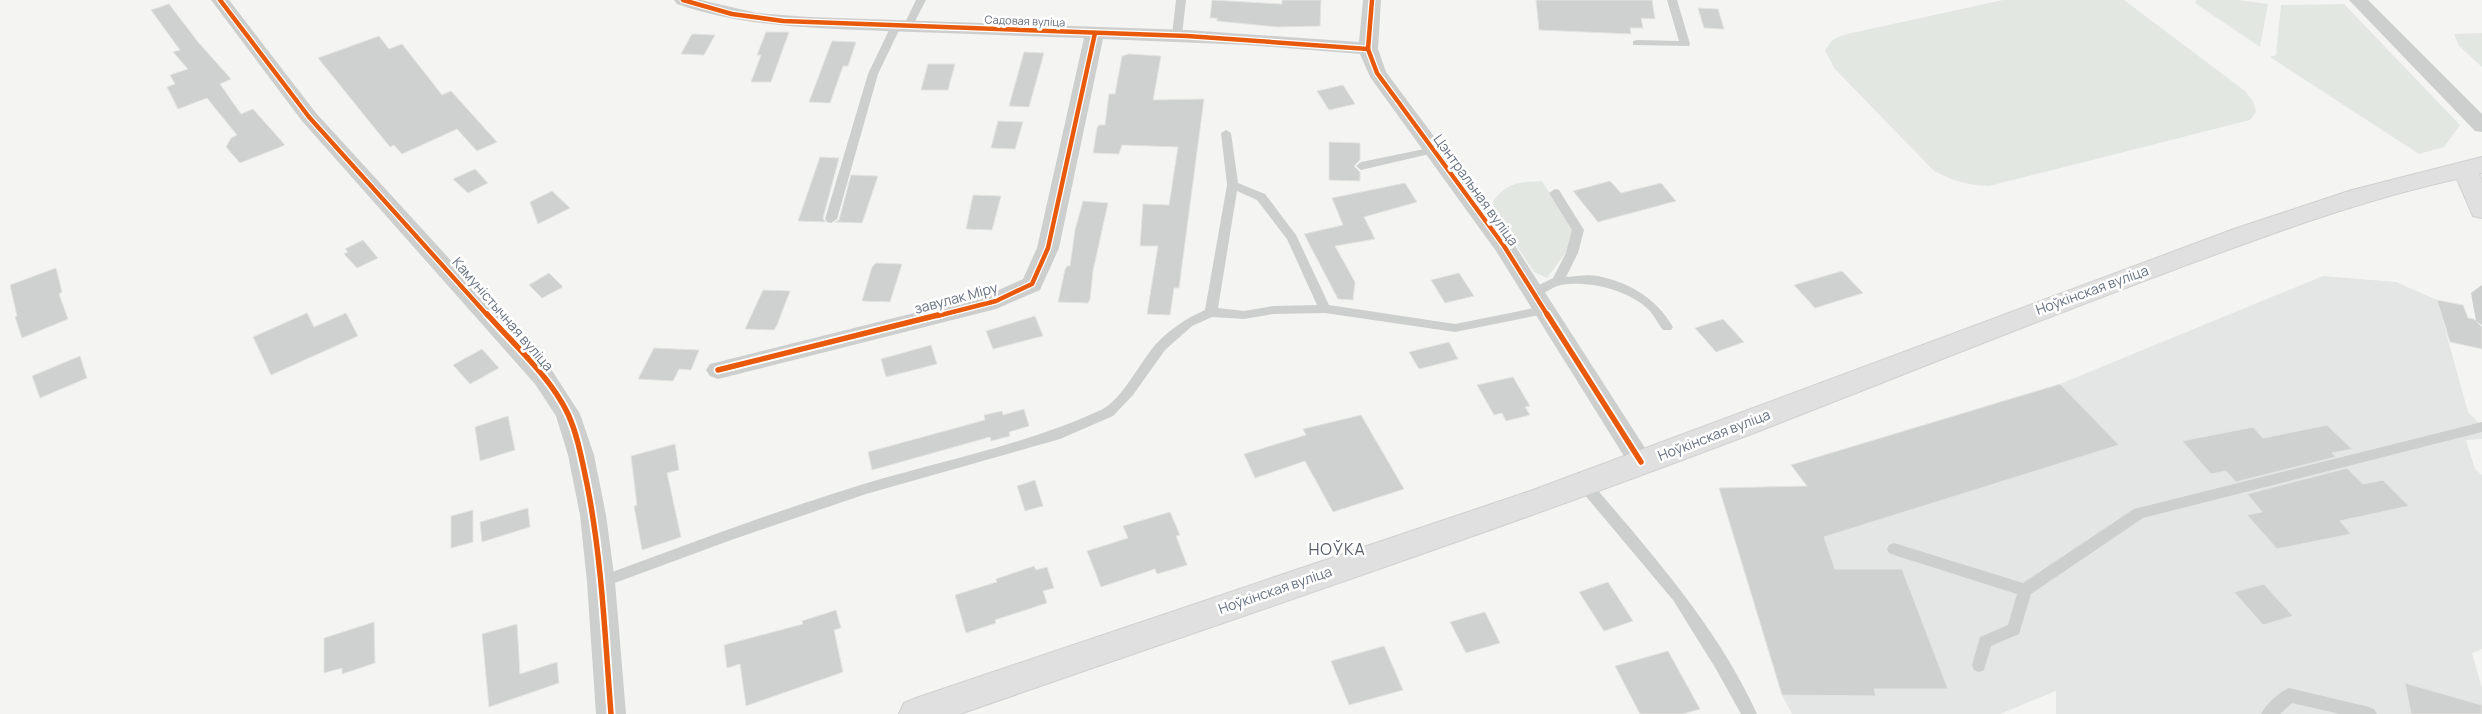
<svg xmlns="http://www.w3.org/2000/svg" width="2482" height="714" font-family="Manrope,sans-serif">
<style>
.built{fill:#e4e5e5}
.green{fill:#e3e7e1}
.building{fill:#cfd0d0;stroke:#e4e4e3}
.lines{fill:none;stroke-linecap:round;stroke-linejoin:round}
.secondary-casing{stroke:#d0d0d1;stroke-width:2}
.lane{fill:#cdcece;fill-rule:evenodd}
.street{fill:#cdcece;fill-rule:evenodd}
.secondary{fill:#e0e0e1;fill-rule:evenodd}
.cycleway-far1-casing{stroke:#fff;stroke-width:7}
.cycleway-casing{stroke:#fff;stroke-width:9}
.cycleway-far1{stroke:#e8590c;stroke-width:4.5}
.cycleway{stroke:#e8590c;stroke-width:5.5}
.labels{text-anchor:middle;stroke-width:5;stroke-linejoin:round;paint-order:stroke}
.far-street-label{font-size:11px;fill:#667181;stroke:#fff}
.street-label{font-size:14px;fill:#667181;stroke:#fff}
.quarter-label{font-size:16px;letter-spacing:1px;fill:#545b67;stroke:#fff}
</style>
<rect width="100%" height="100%" fill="#f4f4f3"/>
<polygon class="built" points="2323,276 2396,282 2437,300 2468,412 2482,426 2482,439 2466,440 2475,469 2482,475 2482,649 2472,653 2482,688 2482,714 2056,714 2056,691 2000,714 1792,714 1782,695 1719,488 1807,486 2060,384"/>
<g class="green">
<path d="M2003,0H2124L2245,91L2253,101L2256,112L2250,120L1989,186C1968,185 1952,181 1933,170L1835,69L1825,51C1830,40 1836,37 1847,34Z"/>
<polygon points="2197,0 2238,0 2268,4 2260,47 2195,3"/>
<polygon points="2344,4 2460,125 2444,147 2419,154 2270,57 2276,55 2281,5"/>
<polygon points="2482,33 2482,67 2459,46 2454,34"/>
<path d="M1542,181L1573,231L1567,251L1547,278L1534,272L1495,213L1493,201C1507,182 1520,182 1542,181Z"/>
</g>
<g class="building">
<polygon points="1212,0 1282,4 1282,0 1321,0 1320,26 1277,27 1217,21 1217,18 1210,18"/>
<polygon points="1536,0 1652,0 1655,19 1641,18 1643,28 1630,28 1631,34 1539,30"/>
<polygon points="169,4 198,42 231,79 220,84 241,114 253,109 285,145 240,163 226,147 231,138 237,135 207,98 178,109 167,87 175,84 170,75 188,69 173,52 180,50 151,10"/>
<polygon points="1698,8 1718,9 1724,29 1704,28"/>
<polygon points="766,32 789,32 771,82 751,82 761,55 757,55"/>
<polygon points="692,34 715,35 704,55 681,54"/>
<polygon points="379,36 389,49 402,44 442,95 451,91 497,142 477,151 457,129 402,154 394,145 390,147 318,58"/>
<polygon points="832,41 856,42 848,66 843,66 830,103 809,102"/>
<polygon points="1024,52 1044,53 1029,107 1009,106"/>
<polygon points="1129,54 1161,56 1153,100 1204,99 1179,288 1174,288 1170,315 1147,314 1158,246 1140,246 1143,204 1169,205 1178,147 1122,145 1119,154 1093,153 1097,128 1099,125 1105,125 1109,94 1115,94 1122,56"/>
<polygon points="928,64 955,64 948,90 921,90"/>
<polygon points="1343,85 1355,104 1329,110 1317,91"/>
<polygon points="998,121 1023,122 1015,149 991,148"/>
<polygon points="1329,142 1360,143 1360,160 1354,166 1360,172 1360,181 1329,180"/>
<polygon points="820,157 839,158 823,218 825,222 798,221"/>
<polygon points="475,169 488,183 468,193 453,179"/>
<polygon points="851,175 878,176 862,223 835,222 839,220"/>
<polygon points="1610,181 1621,193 1661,183 1676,201 1598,222 1573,191"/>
<polygon points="1405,183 1417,202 1364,217 1375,239 1335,246 1355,282 1353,300 1338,299 1304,234 1343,225 1332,198"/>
<polygon points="552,191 570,208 538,224 530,202"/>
<polygon points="973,195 1001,196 992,230 966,229"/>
<polygon points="1083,201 1108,203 1093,271 1090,299 1088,303 1058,302 1065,270 1067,266 1070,266 1075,230"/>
<polygon points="363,240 378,258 357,268 344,254 348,252 345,249"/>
<polygon points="876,263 902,264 890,302 862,301 872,267"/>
<polygon points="56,268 62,292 59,294 68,319 22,338 15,317 17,316 10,285"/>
<polygon points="1842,271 1863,293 1815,308 1794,285"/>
<polygon points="549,273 563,287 542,298 529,285"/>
<polygon points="1459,273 1474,296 1445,303 1431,280"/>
<polygon points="763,290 790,291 777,325 774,330 745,329"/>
<polygon points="2437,300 2463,305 2468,318 2474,319 2482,327 2482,349 2450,342"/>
<polygon points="307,313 314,327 346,313 358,336 271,375 253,337"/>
<polygon points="1035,316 1043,336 993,349 986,331"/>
<polygon points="1723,319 1744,342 1716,352 1695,328"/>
<polygon points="1449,342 1458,359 1419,369 1409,352"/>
<polygon points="931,345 937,364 886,377 881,359"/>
<polygon points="654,348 699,350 691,370 679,369 673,381 638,379"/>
<polygon points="482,349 499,368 470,384 453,365"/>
<polygon points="80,356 87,378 40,398 32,376"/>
<polygon points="1513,377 1530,406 1525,407 1530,415 1506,421 1502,413 1494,415 1477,385"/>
<polygon points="2060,384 2119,445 1824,537 1835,569 1902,569 1948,689 1874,689 1876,696 1782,695 1719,488 1807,486 1791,465"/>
<polygon points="1024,409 1029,426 1009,432 1010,436 991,441 990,437 872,470 868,452 985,420 984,415 1002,411 1003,415"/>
<polygon points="1361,415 1404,489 1333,512 1305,461 1255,478 1244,454 1306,435 1303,429"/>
<polygon points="508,416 515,450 480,461 475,427"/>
<polygon points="2327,425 2352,449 2332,453 2336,457 2236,482 2226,471 2211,474 2182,441 2253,427 2263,438"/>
<polygon points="675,444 679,470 667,473 681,537 642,550 634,506 637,505 631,456"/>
<polygon points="2347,468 2363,484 2383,480 2409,506 2340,521 2351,534 2277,549 2247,515 2262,512 2247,494"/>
<polygon points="1035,480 1043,506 1025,511 1017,486"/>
<polygon points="528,508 530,527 482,542 480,522"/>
<polygon points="473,510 473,542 451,548 451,516"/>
<polygon points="1170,512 1180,535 1176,536 1187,565 1157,574 1155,569 1101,587 1087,551 1128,538 1123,526"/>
<polygon points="1034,566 1036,570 1047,567 1054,588 1043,591 1047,603 995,620 996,623 966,633 955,595 997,582 996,579"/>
<polygon points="1608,582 1633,621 1604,631 1579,592"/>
<polygon points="2264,584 2293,616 2263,625 2234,592"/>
<polygon points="836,610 841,628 834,630 843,672 746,706 740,664 727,668 724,645 803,624 802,621"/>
<polygon points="1485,612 1500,643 1466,653 1450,622"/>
<polygon points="374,622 375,663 342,674 342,668 324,673 324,638"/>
<polygon points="517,624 520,674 557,662 559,683 489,707 482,634"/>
<polygon points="1384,646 1403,690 1349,705 1331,661"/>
<polygon points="1668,651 1700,709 1683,714 1640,714 1615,666"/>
<polygon points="2405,683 2482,705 2482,714 2411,714"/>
</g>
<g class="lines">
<defs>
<path id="secondary" d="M2482,157V173L2479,174L2482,181V218L2473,216L2457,179C2361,200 2268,235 2176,269C2036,321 1898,377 1759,431C1495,532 1227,621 960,714H899L904,703L916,698L1533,490L2234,229L2352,190Z"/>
</defs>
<use href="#secondary" class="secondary-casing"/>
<g class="lane">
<polygon points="916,0 926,0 911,29 905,29 903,27"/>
<polygon points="1176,0 1186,0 1182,35 1177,38 1172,35"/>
<polygon points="1667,0 1677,0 1690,44 1689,46 1633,45 1633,41 1637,40 1679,41"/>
<polygon points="896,23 901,26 878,74 837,219 831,223 827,222 825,219 868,74 891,26"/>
<path d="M1226,130L1231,133L1238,183L1265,194L1296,235L1329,305L1455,324L1544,306L1550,310L1544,314L1455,332L1325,313L1273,314L1244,319L1212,317L1192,326L1165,350L1133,395L1113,416L1060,439L866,494L734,539L601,588L596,586L594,582L596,578C686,545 775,511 867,483C945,460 1027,444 1101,410C1122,400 1140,362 1156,344C1170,329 1187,318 1205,310L1227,185L1221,133ZM1237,191L1257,200L1287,239L1317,305L1273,306L1244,311L1218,308Z"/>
<polygon points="1434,147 1438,148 1439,150 1438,152 1361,170 1356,166 1361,162"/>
<path d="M1555,189L1559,190L1584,230L1578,253L1566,277C1576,276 1588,274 1598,276C1630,283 1656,298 1673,327L1671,330H1663C1658,324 1655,317 1650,311C1630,290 1588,280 1561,285C1550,287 1540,299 1529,296L1527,293L1529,290L1553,278L1566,253L1572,230L1549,193Z"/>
<polygon points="2482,285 2482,325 2476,321 2471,293"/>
<polygon points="2482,422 2482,432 2143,518 2031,594 2019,634 1991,646 1984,670 1979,672 1974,670 1972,665 1980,637 2008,625 2017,594 1894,555 1889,553 1887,549 1889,545 1894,543 2023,583 2134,509"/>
<path d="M1584,479L1589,480C1651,553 1717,626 1757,714H1741L1716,669L1673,600L1579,488L1577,484L1579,480Z"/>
<path d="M2289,688L2369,707L2374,709L2377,714H2340L2292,703L2280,714H2261C2266,704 2279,692 2289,688Z"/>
</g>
<g class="street">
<polygon points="211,0 229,0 316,113 553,372 580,414 594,455 606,515 615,582 626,714 596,714 587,582 580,515 568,455 556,416 535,384 302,121"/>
<path d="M674,0H701L757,13L809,17L1187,30L1359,42L1363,0H1381L1378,49L1386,72L1512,241L1654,462L1650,469L1641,472L1632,469L1496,251L1370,77L1360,54L1247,45L1103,39L1059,248L1040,290L996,309L718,379L710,376L706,370L710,364L990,294L1023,279L1037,248L1084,38C1017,36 950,33 883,31C812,28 744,27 677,4Z"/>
<polygon points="2349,0 2368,0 2482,114 2482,132 2475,131"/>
</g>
<use href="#secondary" class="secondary"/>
<defs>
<g id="cycleway-far1">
<polyline points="220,0 309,117 488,316"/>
<polyline points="683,0 732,14 783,21 1187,36 1368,49"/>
<polyline points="1372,0 1368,49 1377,73 1504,246 1548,316"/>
<polyline points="937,316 996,301 1032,284 1048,248 1095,33"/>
</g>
<g id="cycleway">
<path d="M487,314C514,345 550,376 568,414C578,436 582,461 587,484C602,560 605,637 611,714"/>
<polyline points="1547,314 1641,462"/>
<polyline points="718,370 942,314"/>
</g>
</defs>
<use href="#cycleway-far1" class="cycleway-far1-casing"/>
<use href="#cycleway" class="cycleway-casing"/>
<use href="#cycleway-far1" class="cycleway-far1"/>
<use href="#cycleway" class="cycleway"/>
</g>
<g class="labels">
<g class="far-street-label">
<text transform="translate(1025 21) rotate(2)" y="4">Садовая вуліца</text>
</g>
<g class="street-label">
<text transform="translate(1476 190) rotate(54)" y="5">Цэнтральная вуліца</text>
<text transform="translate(2092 290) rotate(-20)" y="5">Ноўкінская вуліца</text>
<text transform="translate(956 298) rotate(-15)" y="5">завулак Міру</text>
<text transform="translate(503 314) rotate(49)" y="5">Камуністычная вуліца</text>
<text transform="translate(1714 435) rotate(-21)" y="5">Ноўкінская вуліца</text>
<text transform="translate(1275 590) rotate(-19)" y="5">Ноўкінская вуліца</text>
</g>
<g class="quarter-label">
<text x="1337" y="555">НОЎКА</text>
</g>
</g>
</svg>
